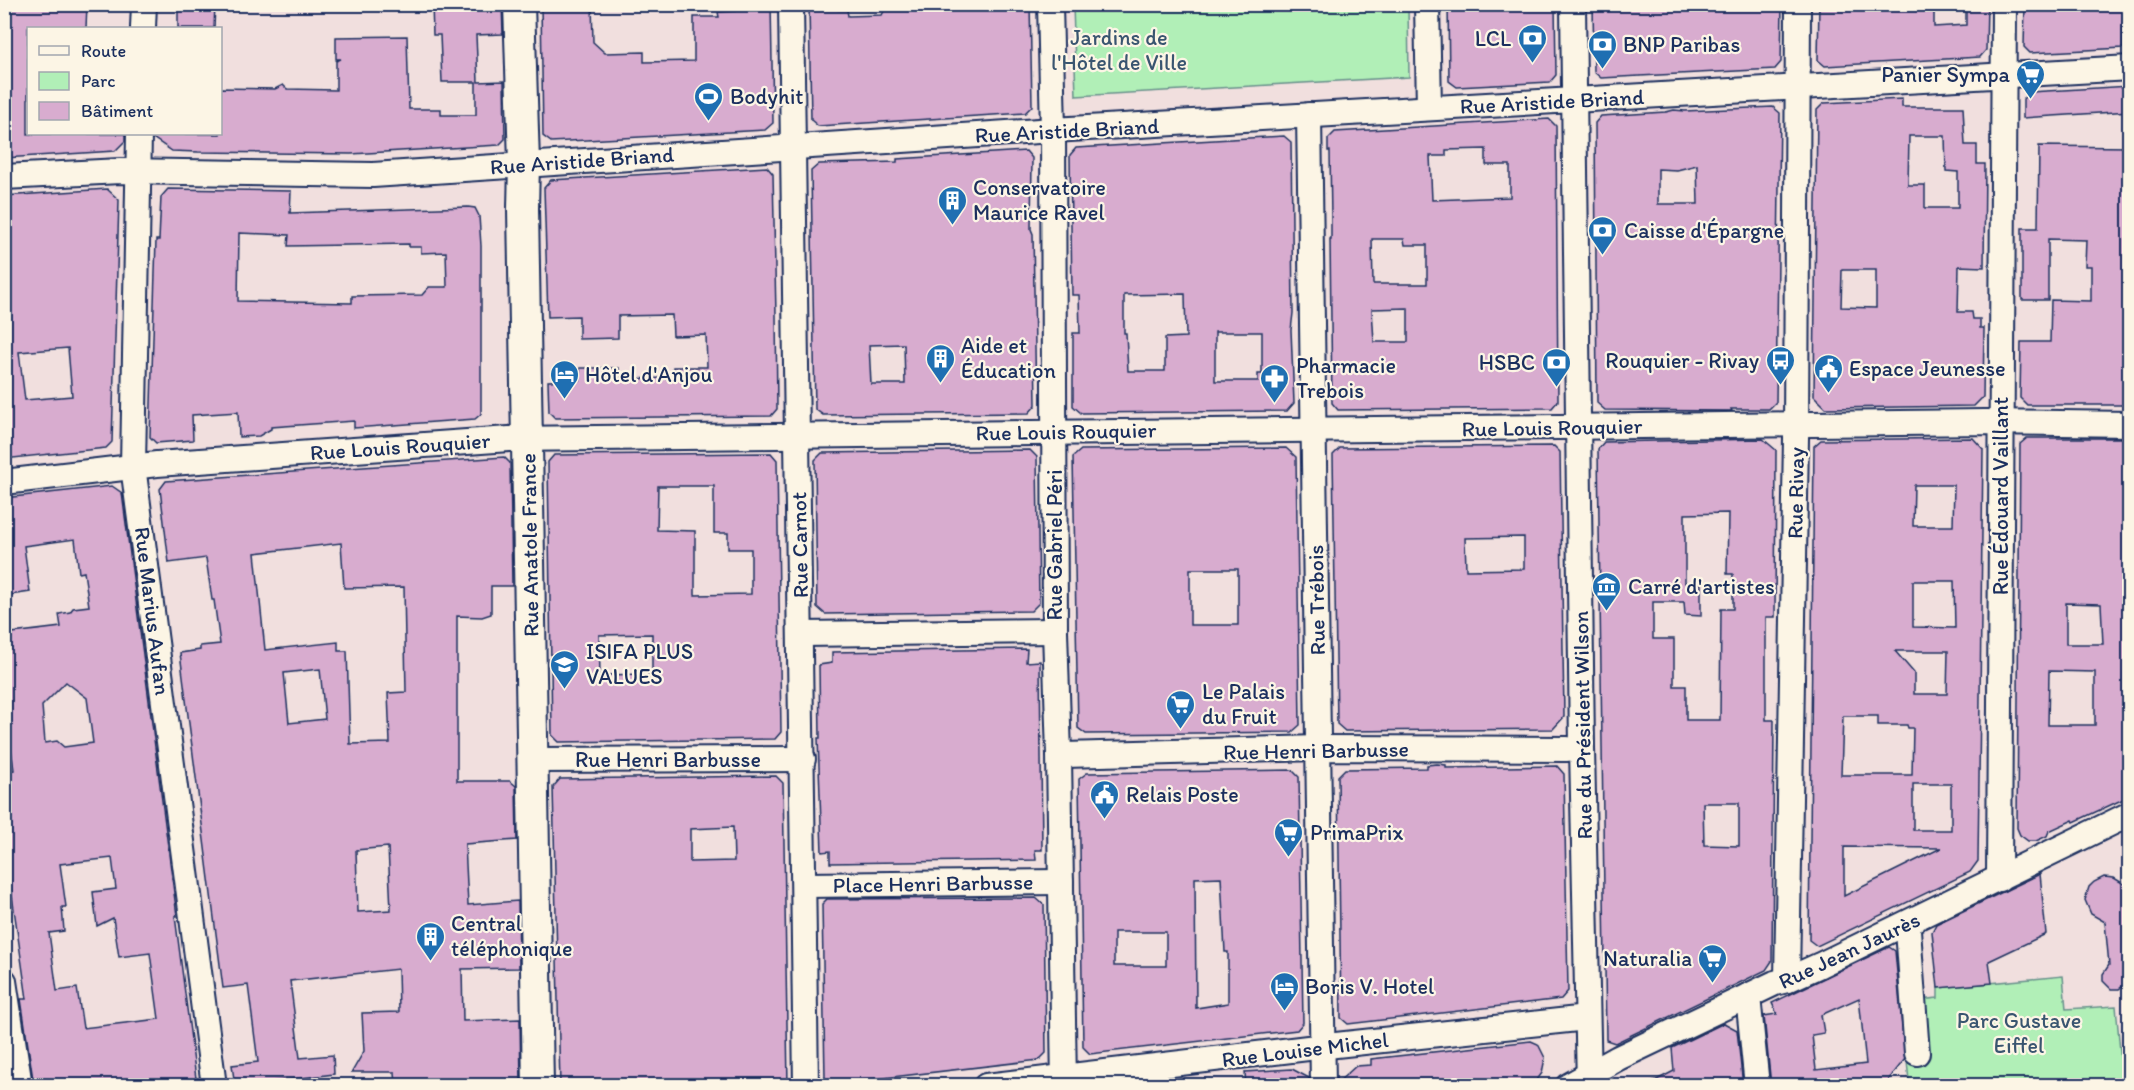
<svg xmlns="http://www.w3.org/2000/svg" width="2134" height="1090" font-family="Itim,sans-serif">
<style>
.green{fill:#b1efb7;stroke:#668f8a;stroke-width:1.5}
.building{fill:#d8accf;stroke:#1b2f5e;stroke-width:1.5;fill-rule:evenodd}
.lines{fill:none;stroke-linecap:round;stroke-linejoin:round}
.minor-casing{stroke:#1b2f5e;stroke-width:28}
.major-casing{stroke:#1b2f5e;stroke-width:34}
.minor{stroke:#fcf5e5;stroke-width:24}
.major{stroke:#fcf5e5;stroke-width:30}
.labels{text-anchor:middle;stroke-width:4.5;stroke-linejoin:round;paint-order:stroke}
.park-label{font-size:22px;fill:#395570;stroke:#fcf5e5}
.poi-label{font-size:22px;fill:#1b2f5e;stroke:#fcf5e5;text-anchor:start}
.street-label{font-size:22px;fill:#1b2f5e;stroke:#fcf5e5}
</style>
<rect width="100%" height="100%" fill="#f1dfde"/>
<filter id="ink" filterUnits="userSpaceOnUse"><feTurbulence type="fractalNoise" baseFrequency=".0167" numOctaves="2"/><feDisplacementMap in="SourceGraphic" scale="12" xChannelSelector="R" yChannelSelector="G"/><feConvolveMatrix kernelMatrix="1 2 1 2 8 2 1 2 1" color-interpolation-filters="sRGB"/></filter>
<g filter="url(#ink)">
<g class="green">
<polygon points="1073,5 1408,5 1409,77 1076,96"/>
<polygon points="2063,976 2066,1009 2116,1006 2123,1085 1882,1086 1909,1081 1901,1002 1938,998 1938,988"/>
</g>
<g class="building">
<polygon points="4,4 87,4 86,28 28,28 28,134 125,134 125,141 115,151 4,158"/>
<polygon points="178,4 215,4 214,28 178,28"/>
<polygon points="432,4 502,4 503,34 476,35 478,82 504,81 505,139 499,145 351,154 198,152 172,151 153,138 153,134 220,134 220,88 275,89 283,85 287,89 336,90 336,61 341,59 336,59 336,37 407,36 409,109 441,109 441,115 476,115 476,82 442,82 440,35 433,35"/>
<polygon points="541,4 592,4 593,42 605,53 644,52 644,62 694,61 694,17 719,17 718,12 736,11 736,4 771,4 773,123 765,130 551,142 543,136"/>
<polygon points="809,4 832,4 838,10 847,10 848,16 882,15 885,9 916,9 916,4 967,7 967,4 1030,4 1032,106 1025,113 818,126 811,120"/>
<polygon points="1448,4 1555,4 1556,75 1550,82 1457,87 1449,81"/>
<polygon points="1593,4 1782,4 1781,62 1775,69 1601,78 1594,72"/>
<polygon points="1819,4 1934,4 1934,27 1966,25 1966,4 1987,4 1986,50 1980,57 1825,66 1818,60"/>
<polygon points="2025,4 2124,4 2123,48 2030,53 2024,47"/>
<polygon points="2130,86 2130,111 2023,118 2023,99 2030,92"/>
<path d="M1902,99V107H1963L1965,145H1977V164H1985L1984,267L1959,266L1958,312H1972L1973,319H1980V328H1984L1983,397L1974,406L1826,408L1814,396L1817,110L1824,103ZM1909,136H1945L1946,171L1958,172V208H1925V185H1908ZM1842,270H1876V308L1841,307Z"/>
<path d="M1773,107L1780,113L1776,402L1769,409H1731L1732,411L1605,410L1597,403L1595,123L1601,116L1666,112L1674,110L1685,111ZM1697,165L1698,204H1658V169L1677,170Z"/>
<path d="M1549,119L1556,126L1558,401L1552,408L1338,410L1332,403L1330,239H1331V219L1330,151H1328V139L1335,132ZM1486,149V165H1510V197L1432,200L1430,156H1446V150ZM1372,239H1404L1405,245H1427V284H1373ZM1408,308V342H1374L1372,309Z"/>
<path d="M1284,136L1291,142L1293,313L1291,330L1294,403L1287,411L1081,413L1073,406V333H1080L1079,295H1072L1070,155L1076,148ZM1185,294L1186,337L1165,338V371H1128L1126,333H1124V295ZM1215,332H1262V374H1258V381H1215Z"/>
<polygon points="2039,146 2130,147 2130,405 2027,405 2020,398 2021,342 2050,342 2051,300 2091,301 2091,266 2085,266 2086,240 2048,239 2048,300 2022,300 2022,228 2038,228"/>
<path d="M1026,151L1032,158L1031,229L1033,234L1036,405L1029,413L823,415L815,409L811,171L819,164L897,162V159ZM904,344L905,384H871L869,345Z"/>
<polygon points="767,167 773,174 776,315 777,409 771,416 555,418 549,412 548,381 580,380 580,368 619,368 619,379 673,378 673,367 707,367 706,335 673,336 672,315 618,316 618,338 579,339 579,316 548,317 544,188 551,180"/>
<path d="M107,189L119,200L112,442L106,448L4,459V196ZM68,348L72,396L25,400L19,352Z"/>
<path d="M168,189L291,191L290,213L468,207L475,208L479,216L481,246V414L475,419L354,428V421L271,427V429L259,436L239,437L238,412L192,415L193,440L156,443L150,437L156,240H159L161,197ZM239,233L289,235L288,246L409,244V247H421V253L446,252L447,287H429L422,295L352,296V303L238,301Z"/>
<path d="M1973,438L1983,449L1978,861L1970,872L1817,946L1809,940L1814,446L1821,440ZM1914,485H1954L1953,526H1913ZM1913,581H1954L1955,628L1913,627ZM1895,651H1948L1947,694H1914V673ZM1843,716H1878V725H1907L1908,728H1913L1912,775H1841ZM1913,784H1951V830H1913ZM1844,847L1941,848L1844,896Z"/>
<path d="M2027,438H2130V663L2129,673L2124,672V735H2130V796L2074,822L2073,820L2049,831L2047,836L2036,841H2028L2020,835L2017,828L2020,444ZM2066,603L2101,604L2103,644H2066ZM2049,671L2095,672V725H2048Z"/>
<path d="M1763,439L1776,450L1775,617H1766V720H1774L1772,961L1766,970L1615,1043L1606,1040L1598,449L1604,442ZM1728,513L1727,574H1733V609H1721L1720,720H1686V686H1674V639H1653V602H1684L1685,615L1701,616V583H1685V514ZM1703,803H1739V846L1704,845Z"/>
<path d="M1554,446L1560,452L1564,717L1553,729L1345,731L1337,724L1333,455L1340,448ZM1524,537V569L1466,570L1465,538Z"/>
<path d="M1286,448L1296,457L1300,725L1292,732L1086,734L1078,728L1073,457L1081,450ZM1190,569H1238V625H1190Z"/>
<polygon points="1030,450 1037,457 1039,603 1031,611 825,614 817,607 815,460 822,453"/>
<path d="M771,453L777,460L781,732L775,739L559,742L552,735L548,462L554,455ZM658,486H714V533H728V549H751V594L695,595V531L657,530ZM652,634V674L600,675L599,635Z"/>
<path d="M504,457L510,463L512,586H491V614L482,617L457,616V781H510L516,786L517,840L465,844L468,905L518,901L519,968L462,969L463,1021L520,1019L521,1086H396L395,1072H352L364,1051L362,1013L399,1012L398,969L290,981L300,1058L333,1055L334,1074L271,1082L272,1086H235L232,1065L258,1062L248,985L223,988L180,653L200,650V646L220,644L214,600H212L206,558L169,563L160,489L166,481ZM341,543L344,588L404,587L406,692L388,693L390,743L350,744L347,651H338V642L265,650L255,553ZM320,669L325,719L289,723L284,673ZM388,847L391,910L358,912L356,850Z"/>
<path d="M112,486L122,493L177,916H175L197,1086H34L21,999H27L4,840V771L14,770L8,726H4V634L61,627L59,614L70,612L73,608L89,606L84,572L79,573L75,539L24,546L30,592L4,596V498ZM66,682L87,698L93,743L64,747L57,741L45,743L42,706ZM112,858L116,889L93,892L97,926L113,918L119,957L150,953L159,1019L83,1028L77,988L57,991L49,933L64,931L62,907H66L60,864Z"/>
<polygon points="1027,649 1026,662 1040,661 1042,850 1035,850 1036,860 830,863 830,851 822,852 818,738 820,738 819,665 832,663 832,652"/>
<polygon points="1437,764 1446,765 1446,768 1557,766 1564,774 1568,991 1561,999 1348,1024 1341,1018 1338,776 1345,769 1427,768 1427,765"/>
<path d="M1292,770L1299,777L1303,1023L1297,1030L1090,1054L1083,1047L1079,779L1087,773ZM1221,877L1225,952H1228V1003L1196,1008L1195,878ZM1114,932H1166V966H1114Z"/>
<path d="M776,776L783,783L788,1086H560L553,787L560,779ZM733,827L734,861L690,862V829Z"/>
<polygon points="2040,874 2046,934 1989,961 1992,983 1938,988 1932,932 1936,924"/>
<polygon points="2104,877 2114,878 2124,884 2130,884 2130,982 2119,989 2111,989 2103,981 2103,974 2109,965 2105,922 2091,914 2085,900 2089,887 2094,882"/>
<polygon points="1036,898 1044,905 1046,1053 1039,1060 832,1084 825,1078 822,904 827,899"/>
<path d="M1889,947L1895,951L1905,1059L1889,1079V1084L1771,1086L1764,1016L1777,1014L1772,1003ZM1859,998L1866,1064L1816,1070L1812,1035L1824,1033L1821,1015Z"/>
<polygon points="1724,1023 1737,1030 1743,1086 1645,1086 1674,1071 1672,1048"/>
<polygon points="1531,1041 1538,1044 1545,1058 1542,1073 1537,1080 1528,1086 1337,1086 1337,1083 1356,1066 1371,1065 1371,1059"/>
<polygon points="1292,1069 1309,1078 1309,1086 1246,1086 1245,1072"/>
</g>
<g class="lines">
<defs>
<g id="minor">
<polyline points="791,4 806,1086"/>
<polyline points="1050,4 1053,130 1055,631 1059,755 1064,1086"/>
<polyline points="1427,4 1429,107"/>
<polyline points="1573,4 1582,748 1589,1086"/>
<polyline points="143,28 144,4"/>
<polyline points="1309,115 1323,1086"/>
<polyline points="139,134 133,466 214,1086"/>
<polyline points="4,177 120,171 373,175 1053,130 2130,68"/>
<polyline points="4,482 157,464 509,439 1985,422 2130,424"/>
<polyline points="801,634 1055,631"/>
<polyline points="1065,755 1319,748 1567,749"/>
<polyline points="532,760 803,759"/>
<polyline points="1999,879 2004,4"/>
<polyline points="805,885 1061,882"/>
<polyline points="1908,930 1917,1053"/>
<polyline points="1787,980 1796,438 1798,4"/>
<polyline points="4,981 20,1086"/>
<polyline points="1748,996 1757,1086"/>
<polyline points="986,1086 1308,1048 1587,1018"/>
<polyline points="1568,1086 1618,1058 1775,983 1787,980 1820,965 2130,814"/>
</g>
<polyline id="major" points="519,4 524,163 523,209 538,1086"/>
</defs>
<use href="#minor" class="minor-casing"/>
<use href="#major" class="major-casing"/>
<use href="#minor" class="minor"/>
<use href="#major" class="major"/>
</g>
</g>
<defs>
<symbol id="bank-pin" viewBox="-11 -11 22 30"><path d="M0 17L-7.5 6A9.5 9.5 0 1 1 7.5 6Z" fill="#1f6fb2" stroke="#fcf5e5"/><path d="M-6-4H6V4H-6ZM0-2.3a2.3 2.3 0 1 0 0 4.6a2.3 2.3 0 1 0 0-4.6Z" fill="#fff"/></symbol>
<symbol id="supermarket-pin" viewBox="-11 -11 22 30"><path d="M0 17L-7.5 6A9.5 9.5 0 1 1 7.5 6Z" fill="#1f6fb2" stroke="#fcf5e5"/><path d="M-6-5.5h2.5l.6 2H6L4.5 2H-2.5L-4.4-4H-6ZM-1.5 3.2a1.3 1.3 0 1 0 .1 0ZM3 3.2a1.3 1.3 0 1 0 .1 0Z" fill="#fff"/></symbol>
<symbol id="stadium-pin" viewBox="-11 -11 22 30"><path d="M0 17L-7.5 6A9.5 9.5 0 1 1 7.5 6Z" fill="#1f6fb2" stroke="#fcf5e5"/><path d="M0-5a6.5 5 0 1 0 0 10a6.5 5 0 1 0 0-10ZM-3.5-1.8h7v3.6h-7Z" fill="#fff"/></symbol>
<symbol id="building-pin" viewBox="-11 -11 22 30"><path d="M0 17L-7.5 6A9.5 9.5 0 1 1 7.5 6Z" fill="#1f6fb2" stroke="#fcf5e5"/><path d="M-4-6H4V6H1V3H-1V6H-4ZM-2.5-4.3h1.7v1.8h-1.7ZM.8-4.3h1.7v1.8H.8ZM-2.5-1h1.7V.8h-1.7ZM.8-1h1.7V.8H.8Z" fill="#fff"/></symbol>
<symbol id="bus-pin" viewBox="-11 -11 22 30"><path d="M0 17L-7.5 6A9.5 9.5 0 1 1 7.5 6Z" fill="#1f6fb2" stroke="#fcf5e5"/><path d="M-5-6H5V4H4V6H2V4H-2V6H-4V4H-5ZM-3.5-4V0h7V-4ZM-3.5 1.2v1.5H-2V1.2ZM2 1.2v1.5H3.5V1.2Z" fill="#fff"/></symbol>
<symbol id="civic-pin" viewBox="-11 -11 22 30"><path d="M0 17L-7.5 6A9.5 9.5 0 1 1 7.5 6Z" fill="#1f6fb2" stroke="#fcf5e5"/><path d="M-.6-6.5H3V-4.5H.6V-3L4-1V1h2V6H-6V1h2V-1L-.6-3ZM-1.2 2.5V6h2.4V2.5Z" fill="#fff"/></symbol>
<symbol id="hotel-pin" viewBox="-11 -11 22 30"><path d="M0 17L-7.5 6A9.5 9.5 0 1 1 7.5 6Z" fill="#1f6fb2" stroke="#fcf5e5"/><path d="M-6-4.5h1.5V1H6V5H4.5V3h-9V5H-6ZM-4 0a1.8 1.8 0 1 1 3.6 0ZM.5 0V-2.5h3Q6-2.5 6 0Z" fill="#fff"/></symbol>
<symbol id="pharmacy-pin" viewBox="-11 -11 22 30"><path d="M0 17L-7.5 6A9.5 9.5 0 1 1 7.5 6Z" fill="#1f6fb2" stroke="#fcf5e5"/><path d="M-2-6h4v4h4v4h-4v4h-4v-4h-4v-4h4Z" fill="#fff"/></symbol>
<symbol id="museum-pin" viewBox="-11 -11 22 30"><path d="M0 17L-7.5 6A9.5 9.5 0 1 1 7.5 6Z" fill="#1f6fb2" stroke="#fcf5e5"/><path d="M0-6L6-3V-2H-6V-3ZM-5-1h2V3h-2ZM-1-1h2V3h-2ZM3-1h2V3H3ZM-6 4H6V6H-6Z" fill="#fff"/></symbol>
<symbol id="university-pin" viewBox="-11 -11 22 30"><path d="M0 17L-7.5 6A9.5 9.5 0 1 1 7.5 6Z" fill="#1f6fb2" stroke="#fcf5e5"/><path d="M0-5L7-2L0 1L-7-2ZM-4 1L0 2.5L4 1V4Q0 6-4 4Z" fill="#fff"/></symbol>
</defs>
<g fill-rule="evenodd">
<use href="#bank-pin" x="1516" y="22" width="33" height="45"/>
<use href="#bank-pin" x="1586" y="28" width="33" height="45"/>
<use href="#supermarket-pin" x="2014" y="58" width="33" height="45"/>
<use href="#stadium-pin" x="692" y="80" width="33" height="45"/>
<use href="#building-pin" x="936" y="184" width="33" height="45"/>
<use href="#bank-pin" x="1586" y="214" width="33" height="45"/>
<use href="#building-pin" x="924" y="342" width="33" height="45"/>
<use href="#bus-pin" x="1764" y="344" width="33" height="45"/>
<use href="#bank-pin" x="1540" y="346" width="33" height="45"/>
<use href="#civic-pin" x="1812" y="352" width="33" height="45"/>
<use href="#hotel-pin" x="548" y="358" width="33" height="45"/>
<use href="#pharmacy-pin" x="1258" y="362" width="33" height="45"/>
<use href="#museum-pin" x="1590" y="570" width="33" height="45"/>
<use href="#university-pin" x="548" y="648" width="33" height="45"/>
<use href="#supermarket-pin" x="1164" y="688" width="33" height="45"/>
<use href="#civic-pin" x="1088" y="778" width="33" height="45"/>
<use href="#supermarket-pin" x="1272" y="816" width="33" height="45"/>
<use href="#building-pin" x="414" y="920" width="33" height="45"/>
<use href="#supermarket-pin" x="1696" y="942" width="33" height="45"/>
<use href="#hotel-pin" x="1268" y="970" width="33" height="45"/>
</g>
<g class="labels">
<g class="park-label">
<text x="1119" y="45">Jardins de<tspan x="1119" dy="25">l'Hôtel de Ville</tspan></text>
<text x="2019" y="1028">Parc Gustave<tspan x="2019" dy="25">Eiffel</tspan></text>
</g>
<g class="poi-label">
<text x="1511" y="46" text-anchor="end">LCL</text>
<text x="1623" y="52">BNP Paribas</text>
<text x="2010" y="82" text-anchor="end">Panier Sympa</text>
<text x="730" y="104">Bodyhit</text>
<text x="973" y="195">Conservatoire<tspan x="973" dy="25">Maurice Ravel</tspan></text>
<text x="1624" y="238">Caisse d'Épargne</text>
<text x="961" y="353">Aide et<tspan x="961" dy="25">Éducation</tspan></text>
<text x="1759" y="368" text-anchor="end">Rouquier - Rivay</text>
<text x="1535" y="370" text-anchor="end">HSBC</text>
<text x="1296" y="373">Pharmacie<tspan x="1296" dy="25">Trebois</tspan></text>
<text x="1849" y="376">Espace Jeunesse</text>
<text x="585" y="382">Hôtel d'Anjou</text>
<text x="1628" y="594">Carré d'artistes</text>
<text x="586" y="659">ISIFA PLUS<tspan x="586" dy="25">VALUES</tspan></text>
<text x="1202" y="699">Le Palais<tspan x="1202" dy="25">du Fruit</tspan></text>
<text x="1126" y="802">Relais Poste</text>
<text x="1310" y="840">PrimaPrix</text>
<text x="451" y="931">Central<tspan x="451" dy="25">téléphonique</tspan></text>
<text x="1692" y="966" text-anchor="end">Naturalia</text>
<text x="1305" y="994">Boris V. Hotel</text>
</g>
<g class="street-label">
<text transform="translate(1552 101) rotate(-3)" y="8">Rue Aristide Briand</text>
<text transform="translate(1067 130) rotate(-3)" y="8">Rue Aristide Briand</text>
<text transform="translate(582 160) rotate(-4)" y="8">Rue Aristide Briand</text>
<text transform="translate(1552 427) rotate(-1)" y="8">Rue Louis Rouquier</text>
<text transform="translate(1066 431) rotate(-1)" y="8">Rue Louis Rouquier</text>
<text transform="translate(400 446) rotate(-4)" y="8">Rue Louis Rouquier</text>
<text transform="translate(1795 493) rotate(-89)" y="8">Rue Rivay</text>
<text transform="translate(2000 496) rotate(-90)" y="8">Rue Édouard Vaillant</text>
<text transform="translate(529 545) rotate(-91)" y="8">Rue Anatole France</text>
<text transform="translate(799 545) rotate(-91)" y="8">Rue Carnot</text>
<text transform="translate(1054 545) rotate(-90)" y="8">Rue Gabriel Péri</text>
<text transform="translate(1316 600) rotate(-91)" y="8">Rue Trébois</text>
<text transform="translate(153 611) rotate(83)" y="8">Rue Marius Aufan</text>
<text transform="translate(1582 725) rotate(-91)" y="8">Rue du Président Wilson</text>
<text transform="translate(1316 750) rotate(-1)" y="8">Rue Henri Barbusse</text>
<text x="668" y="767">Rue Henri Barbusse</text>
<text transform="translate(933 883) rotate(-1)" y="8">Place Henri Barbusse</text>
<text transform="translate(1849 950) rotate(-25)" y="8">Rue Jean Jaurès</text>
<text transform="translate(1305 1049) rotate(-7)" y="8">Rue Louise Michel</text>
</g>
</g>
<rect width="2134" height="1090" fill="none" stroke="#fcf5e5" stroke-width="24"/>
<rect x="12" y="12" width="2110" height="1066" fill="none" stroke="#1b2f5e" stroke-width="2" filter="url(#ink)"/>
<rect x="27" y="27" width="195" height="108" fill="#fcf5e5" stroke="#a2a6af" stroke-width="1.5"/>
<rect x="39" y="46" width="30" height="9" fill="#fcf5e5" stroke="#a2a6af" stroke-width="1.5"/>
<text x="81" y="57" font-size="18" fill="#1b2f5e">Route</text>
<rect x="39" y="72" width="30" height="18" fill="#b1efb7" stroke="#a2a6af" stroke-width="1.5"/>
<text x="81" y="87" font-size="18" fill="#1b2f5e">Parc</text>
<rect x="39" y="102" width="30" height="18" fill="#d8accf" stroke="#a2a6af" stroke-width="1.5"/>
<text x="81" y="117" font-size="18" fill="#1b2f5e">Bâtiment</text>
</svg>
